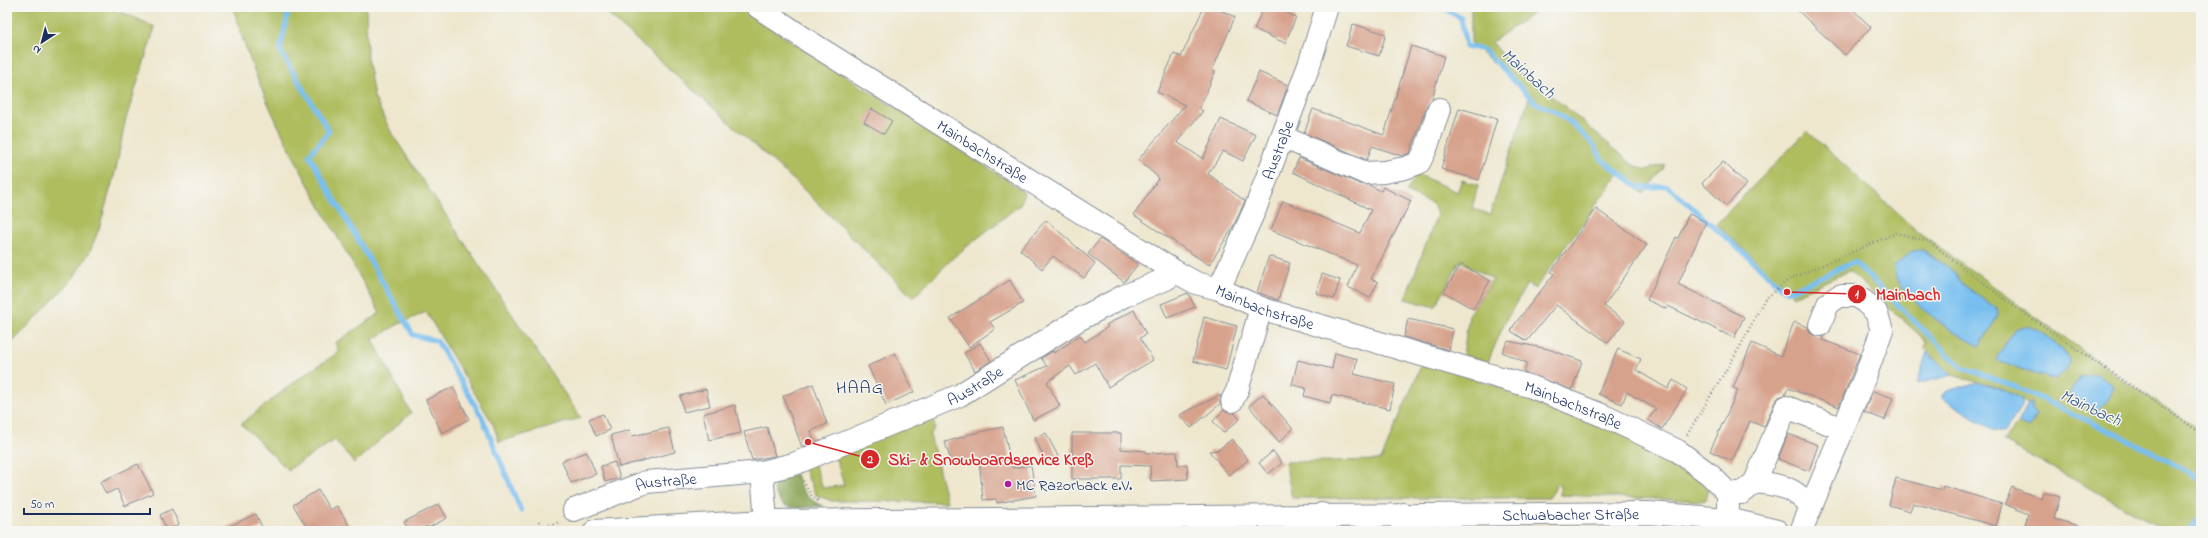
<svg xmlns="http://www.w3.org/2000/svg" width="2208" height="538" font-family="'Indie Flower',sans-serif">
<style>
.green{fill:#afbd5f;stroke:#65765e}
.forest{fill:#8ba456;stroke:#536a5a}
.water{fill:#78bff0;stroke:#4a77a7}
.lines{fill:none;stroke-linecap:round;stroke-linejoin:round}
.stream{stroke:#78bff0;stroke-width:5}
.building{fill:#d7a28c}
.minor-casing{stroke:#848b96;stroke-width:24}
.major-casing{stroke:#848b96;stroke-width:24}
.path{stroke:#848b96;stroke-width:2.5;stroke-dasharray:1 3;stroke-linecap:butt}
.minor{stroke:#fff;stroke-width:22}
.major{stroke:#fff;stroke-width:22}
.poi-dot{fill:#b5179e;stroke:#f6f6f2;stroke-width:1.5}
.labels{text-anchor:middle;stroke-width:3;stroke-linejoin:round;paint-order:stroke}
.street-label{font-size:16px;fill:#1b2f5e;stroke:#f6f6f2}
.poi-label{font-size:16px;fill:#1b2f5e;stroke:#f6f6f2;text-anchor:start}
.water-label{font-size:17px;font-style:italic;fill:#325382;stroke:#f6f6f2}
.quarter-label{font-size:18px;letter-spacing:1px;fill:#1b2f5e;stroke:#f6f6f2}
.leader{fill:none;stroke:#d62828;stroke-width:1.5}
.callout-dot{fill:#d62828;stroke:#f6f6f2;stroke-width:1.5}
.mark-label{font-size:12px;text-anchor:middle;font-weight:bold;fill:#fff}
.callout-label{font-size:17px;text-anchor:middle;font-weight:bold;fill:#d62828;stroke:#f6f6f2;stroke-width:3;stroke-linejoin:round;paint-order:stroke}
</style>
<rect width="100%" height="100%" fill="#f6f6f2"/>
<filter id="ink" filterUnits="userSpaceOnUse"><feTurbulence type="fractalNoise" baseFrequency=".025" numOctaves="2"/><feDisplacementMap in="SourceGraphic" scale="8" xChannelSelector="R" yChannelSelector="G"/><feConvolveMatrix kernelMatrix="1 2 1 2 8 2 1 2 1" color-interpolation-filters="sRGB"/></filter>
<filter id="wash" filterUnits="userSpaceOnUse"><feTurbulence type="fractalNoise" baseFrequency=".012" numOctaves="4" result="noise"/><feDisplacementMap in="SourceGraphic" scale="16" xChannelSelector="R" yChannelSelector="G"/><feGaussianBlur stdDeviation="0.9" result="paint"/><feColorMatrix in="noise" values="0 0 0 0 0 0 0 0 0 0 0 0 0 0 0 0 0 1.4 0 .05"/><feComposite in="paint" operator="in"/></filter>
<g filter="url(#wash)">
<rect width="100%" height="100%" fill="#eee7ce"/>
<g class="green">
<polygon points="7,7 105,7 129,15 155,27 125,122 116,169 99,229 89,253 72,280 7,348"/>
<path d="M233,7H366L367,57L374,97L392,134L581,418L499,442L493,424L426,312L395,326L373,340L411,413L354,463L335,440L288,470L241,424L298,379L339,352L335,343L380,313C326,214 263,117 233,7Z"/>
<polygon points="600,7 738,7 1013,184 1024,192 1021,204 955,256 913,298 796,182"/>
<polygon points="1471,7 1542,7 1492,42 1518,73 1533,82 1563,105 1633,165 1646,170 1665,164 1663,169 1643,194 1619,173 1535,289 1527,284 1505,322 1488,362 1463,355 1469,315 1493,279 1460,261 1435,307 1405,299 1437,215 1433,204 1406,192 1417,174 1457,192 1462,180 1478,185 1472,209 1490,214 1530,95 1471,43"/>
<polygon points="1807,131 1917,231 2122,379 2201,431 2201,531 2168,531 2003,441 2018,423 2028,427 2037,415 2032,409 2032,403 2028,404 1999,388 1952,375 1925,349 1926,341 1849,271 1793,296 1716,224"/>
<polygon points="1423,361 1593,419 1689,469 1709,487 1706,501 1560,495 1560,485 1555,485 1555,489 1549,498 1292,498 1285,462 1381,460"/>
<polygon points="932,414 935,428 930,435 947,502 832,501 816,495 803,467 814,463 823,488 844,485 835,456"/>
<rect x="1331" y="525" width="54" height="6"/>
</g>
<path class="forest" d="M796,474C801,491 807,499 823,506C801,507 781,515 774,489L778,479Z"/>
<g class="water">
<path d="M1923,250L1954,272L1961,283L1997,309L1998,316L1979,346C1957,337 1892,292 1894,266L1913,251Z"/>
<path d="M2025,326C2039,327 2065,348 2070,362L2066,370L2054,380L2000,362L1997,357L2015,329Z"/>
<polygon points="1927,352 1952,375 1917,384"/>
<polygon points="2098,374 2114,386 2108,400 2098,410 2069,394 2080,377"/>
<polygon points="1979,382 1999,388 2022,399 2022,405 2004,432 1994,430 1942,398 1942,395 1947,391"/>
<polygon points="2032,403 2032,409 2037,415 2028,428 2018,423 2028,404"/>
</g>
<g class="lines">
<g class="stream">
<polyline points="289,7 280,51 329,131 309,155 413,335 437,341 482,417 521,511"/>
<polyline points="1441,7 1461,18 1466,46 1484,50 1536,103 1554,111 1571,123 1594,145 1602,160 1640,188 1668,186 1787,292 1854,262 1961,367 2016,387 2139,445 2201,479"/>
<polyline points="2190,531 2201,516"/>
</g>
</g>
<g id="blocks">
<g class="building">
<polygon points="1204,7 1214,7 1235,17 1212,71 1215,72 1199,109 1203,111 1177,142 1203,159 1221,119 1256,135 1243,161 1223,151 1208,174 1245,201 1232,229 1209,265 1134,215 1159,178 1138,160 1185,105 1157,92 1174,54 1181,57"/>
<polygon points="1264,7 1274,7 1296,17 1285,43 1254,29"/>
<polygon points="1794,7 1850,7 1871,27 1845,55"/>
<polygon points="1353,24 1386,34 1379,56 1346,46"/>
<polygon points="1411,46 1444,56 1432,99 1427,105 1410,153 1402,156 1372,146 1367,160 1304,133 1313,109 1384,135"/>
<polygon points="1259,72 1288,85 1277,115 1246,101"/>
<polygon points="1459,108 1497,119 1479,180 1441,169"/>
<polygon points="872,109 892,121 884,134 864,122"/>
<polygon points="1299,158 1360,184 1369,185 1381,191 1383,187 1411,201 1371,279 1378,282 1370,298 1348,287 1357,265 1271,230 1283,201 1360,233 1371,210 1293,172"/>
<polygon points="1723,162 1747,184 1726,206 1702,183"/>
<polygon points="1596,209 1647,245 1604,306 1625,321 1608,343 1556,305 1527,341 1511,331 1514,325 1554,274 1551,272"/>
<polygon points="1689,214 1706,222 1678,284 1744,317 1734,338 1668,306 1667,309 1647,300 1676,237 1678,238"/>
<polygon points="1046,220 1095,263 1084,278 1053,256 1042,269 1020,250"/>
<polygon points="1100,239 1138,264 1124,282 1088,254"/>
<polygon points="1269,256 1290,263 1278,300 1257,292"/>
<polygon points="1461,264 1490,281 1473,309 1444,292"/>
<polygon points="1322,274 1340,280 1334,299 1316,293"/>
<polygon points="1010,280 1023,303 990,322 995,329 969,347 950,318"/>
<polygon points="1188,293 1195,307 1167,318 1161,304"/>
<polygon points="1134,310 1146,334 1140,338 1153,360 1108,387 1095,363 1076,375 1070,366 1047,382 1060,406 1033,420 1015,380 1047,366 1041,358 1053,351 1054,353 1080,335 1085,342 1108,327 1106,325"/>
<polygon points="1204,317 1237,326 1226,370 1193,361"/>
<polygon points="1408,319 1453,329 1449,350 1404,337"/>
<polygon points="1794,322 1808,327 1810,333 1815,336 1824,336 1823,340 1860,354 1839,407 1788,388 1785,395 1779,397 1775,402 1764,427 1750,421 1732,461 1710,451 1738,390 1733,388 1752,343 1781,356"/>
<polygon points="1508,341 1548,349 1582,361 1572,390 1524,372 1527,363 1502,352"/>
<polygon points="980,343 991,361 975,371 964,353"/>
<polygon points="1618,349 1641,359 1636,370 1668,389 1673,380 1687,389 1662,429 1648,420 1656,409 1627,392 1622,404 1598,394"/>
<polygon points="895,353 914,392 886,405 868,366"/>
<polygon points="1335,353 1357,359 1354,374 1395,384 1390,409 1332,395 1330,403 1304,396 1306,388 1292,385 1298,360 1332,369"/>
<polygon points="813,384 827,424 811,431 814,442 802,447 783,396"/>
<polygon points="453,387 469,419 442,433 426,400"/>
<polygon points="706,389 710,406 684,412 680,396"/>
<polygon points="1873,391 1893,398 1885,420 1864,412"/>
<polygon points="1263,394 1293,429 1279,442 1249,406"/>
<polygon points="1221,395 1220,404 1191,428 1179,415"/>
<polygon points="735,405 741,433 709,440 703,414"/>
<polygon points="1224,410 1234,413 1240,419 1223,433 1213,421"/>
<polygon points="603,414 610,430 596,436 589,419"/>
<polygon points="767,427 775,456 752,460 744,432"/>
<polygon points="1003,427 1012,468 1031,465 1036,496 997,503 996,499 983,500 979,458 952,465 945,442 966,436 966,435"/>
<polygon points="669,428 675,452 619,467 611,435 630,430 632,436"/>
<polygon points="1046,433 1058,456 1046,462 1035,438"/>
<polygon points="1072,433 1121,433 1121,449 1146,451 1146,453 1177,452 1178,465 1187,465 1188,479 1151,481 1150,466 1121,465 1121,479 1072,479"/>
<polygon points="1788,434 1818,445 1809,471 1778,459"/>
<polygon points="1232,439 1248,460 1229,475 1209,451 1218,450"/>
<polygon points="1273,451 1282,463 1268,474 1259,463"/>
<polygon points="587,452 596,474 571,483 562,461"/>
<polygon points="615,462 620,478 605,482 601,466"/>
<polygon points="138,464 153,493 125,506 117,489 106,494 100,482"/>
<polygon points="1896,478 1942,490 1943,486 2002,504 1996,526 1913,503 1910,511 1889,505"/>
<polygon points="2012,487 2041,499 2043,492 2060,497 2054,519 2083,527 2082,531 2023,531 2028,514 2005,504"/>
<polygon points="318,490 330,510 337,506 349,525 339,531 309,531 293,505"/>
<polygon points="439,504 447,518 428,528 427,526 418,531 409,531 404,522"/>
<polygon points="172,509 179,525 167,530 160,515"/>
<polygon points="256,514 262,527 253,531 219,531"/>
</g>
</g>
</g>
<g filter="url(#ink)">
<use href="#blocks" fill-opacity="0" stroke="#848b96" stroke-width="1"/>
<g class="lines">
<defs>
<g id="minor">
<path id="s1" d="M758,7L808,41L1176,272L1196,283L1219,289L1263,309L1532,387L1604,416L1678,451L1709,474L1728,493V519"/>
<polyline points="1283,137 1365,173 1384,172 1405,168 1419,163 1426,149 1439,109"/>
<path id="s2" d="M1219,289L1256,207L1309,65L1327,7"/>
<polyline points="1232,401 1237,391 1261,308"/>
<polyline points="762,472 766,521"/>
<path d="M1755,482C1783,486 1792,486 1811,507"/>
<polyline points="1728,493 1742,493 1755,482 1786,407 1843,429"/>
<path id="s3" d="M574,510L646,482L762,472L794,464L960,395L1078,320L1124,296L1166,279L1176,272"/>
<polyline points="1322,514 1326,531"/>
<polyline points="1402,531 1403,514"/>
<polyline points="1801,531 1866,374 1882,330 1876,312 1858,296 1839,296 1828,304 1820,325"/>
</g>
<g id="major">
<path id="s4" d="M595,531L766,521L1648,513L1728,519L1777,531"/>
</g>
</defs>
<use href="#minor" class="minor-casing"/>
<use href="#major" class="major-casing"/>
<g class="path">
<polyline points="1687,435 1741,345 1764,300 1788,280 1896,233 1928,241 2015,307 2201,433"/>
<polyline points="803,481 811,495 818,501"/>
<polyline points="539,521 542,528"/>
<polyline points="530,531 560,522"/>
</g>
<use href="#minor" class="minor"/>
<use href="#major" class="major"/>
</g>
</g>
<circle class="poi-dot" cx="1008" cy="484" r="4"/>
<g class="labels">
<g class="street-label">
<text dy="6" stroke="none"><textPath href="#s2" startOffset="151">Austraße</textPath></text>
<text dy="6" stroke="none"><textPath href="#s1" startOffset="267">Mainbachstraße</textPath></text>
<text dy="6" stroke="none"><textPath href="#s1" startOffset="591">Mainbachstraße</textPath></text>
<text dy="6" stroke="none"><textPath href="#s3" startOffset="424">Austraße</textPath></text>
<text dy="6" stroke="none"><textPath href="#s1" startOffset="915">Mainbachstraße</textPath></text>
<text dy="6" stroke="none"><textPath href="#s3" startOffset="97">Austraße</textPath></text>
<text dy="6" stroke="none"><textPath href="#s4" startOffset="976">Schwabacher Straße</textPath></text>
</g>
<g class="poi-label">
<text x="1016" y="490">MC Razorback e.V.</text>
</g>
<g class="water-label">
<text transform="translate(1529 73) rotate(42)" y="6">Mainbach</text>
<text transform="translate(2091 407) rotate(25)" y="6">Mainbach</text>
</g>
<g class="quarter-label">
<text x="860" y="393">HAAG</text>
</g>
</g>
<path class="leader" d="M1787 292L1857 294M808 442L870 459"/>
<g class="callout-dot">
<circle cx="1787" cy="292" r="4"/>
<circle cx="808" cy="442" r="4"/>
<circle cx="1857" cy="294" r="10"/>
<circle cx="870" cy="459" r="10"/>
</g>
<g class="mark-label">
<text x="1857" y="298">1</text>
<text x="870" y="463">2</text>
</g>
<g class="callout-label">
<text x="1908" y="300">Mainbach</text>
<text x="991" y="465">Ski- &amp; Snowboardservice Kreß</text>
</g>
<rect width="2208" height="538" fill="none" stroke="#f6f6f2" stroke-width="24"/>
<g transform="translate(42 42) rotate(216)" stroke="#f6f6f2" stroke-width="3" paint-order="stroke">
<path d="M0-3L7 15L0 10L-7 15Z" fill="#1b2f5e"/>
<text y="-6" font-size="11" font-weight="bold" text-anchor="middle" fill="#1b2f5e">N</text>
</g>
<path d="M24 508v6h126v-6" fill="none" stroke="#1b2f5e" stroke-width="2"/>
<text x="30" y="508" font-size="12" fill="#1b2f5e" stroke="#f6f6f2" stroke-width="3" paint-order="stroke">50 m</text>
</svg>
